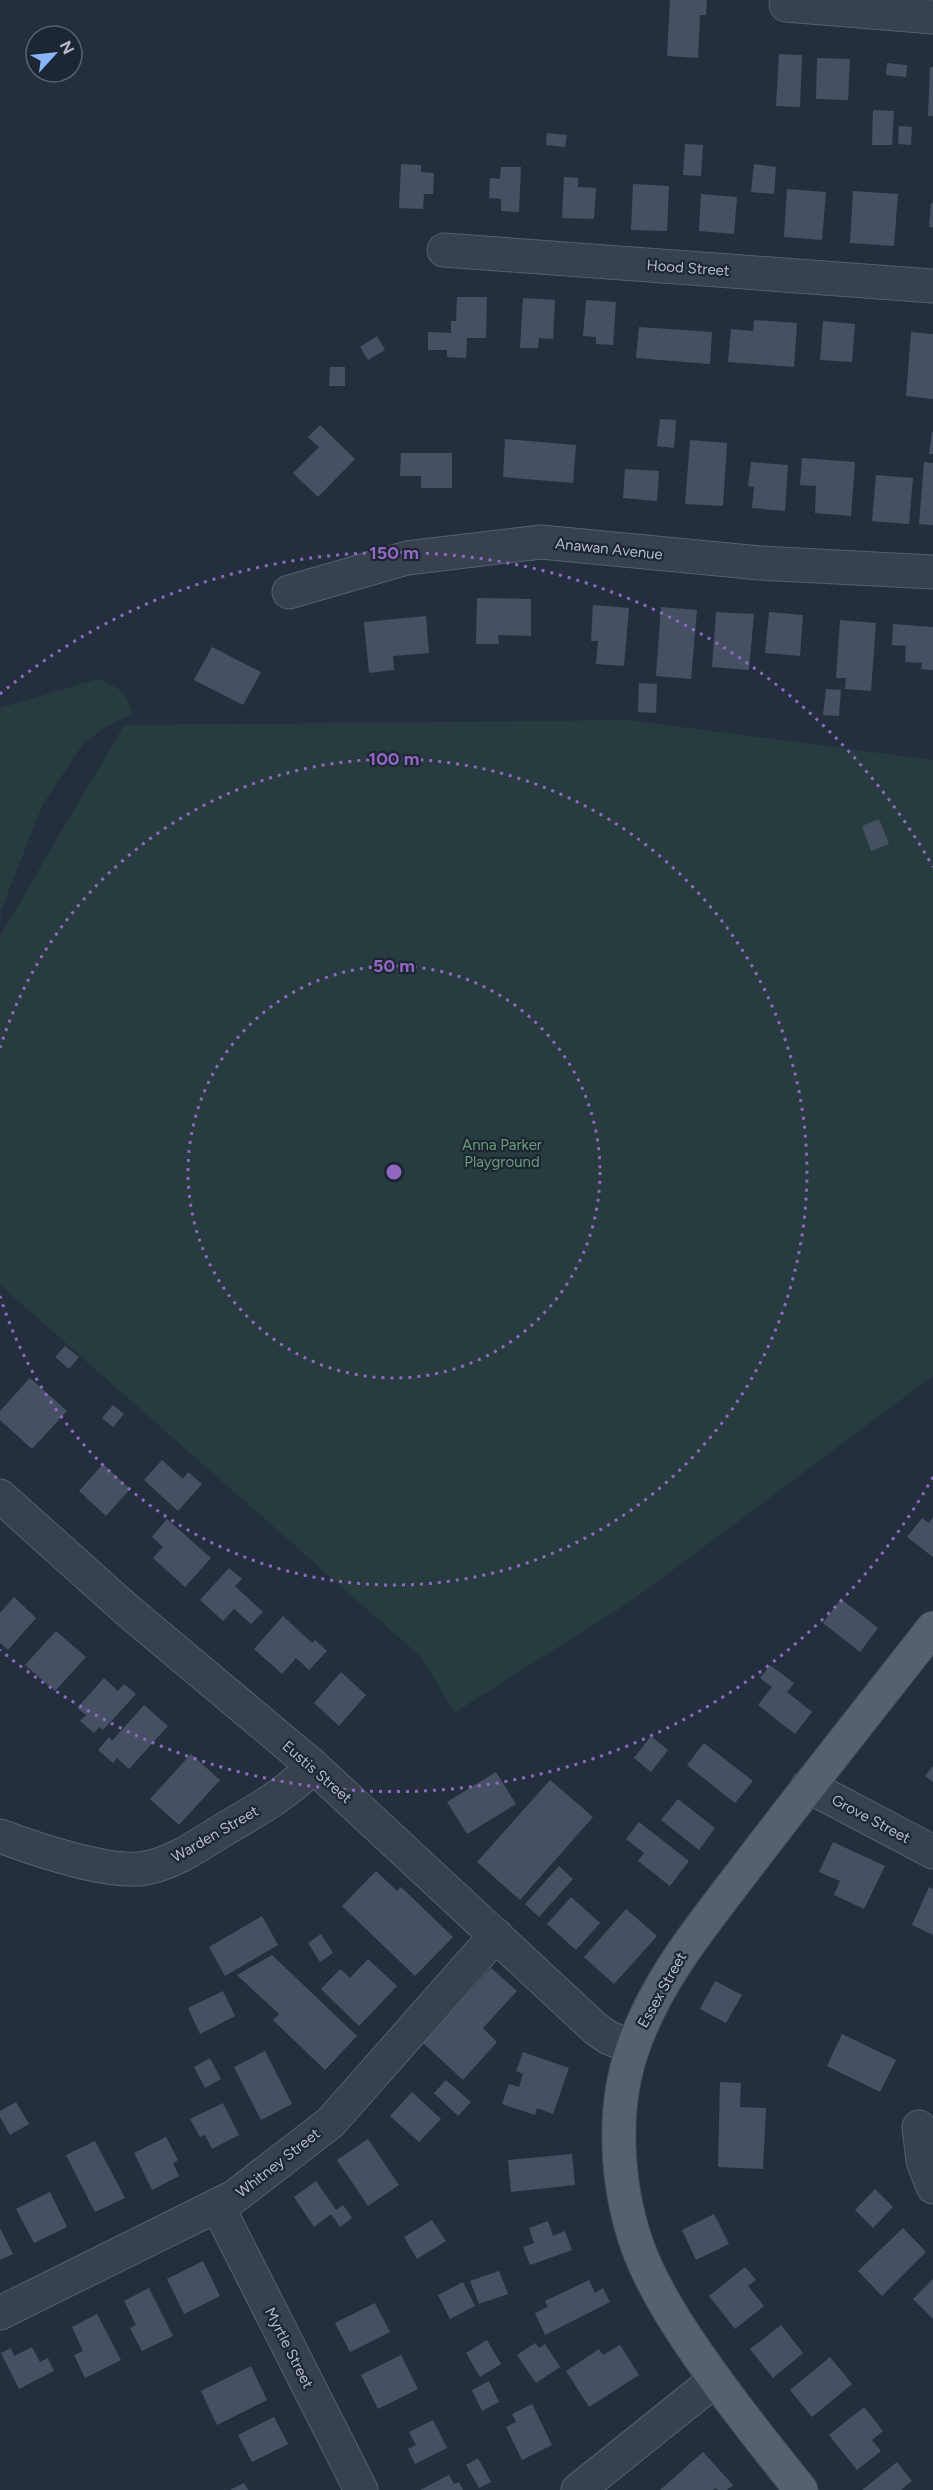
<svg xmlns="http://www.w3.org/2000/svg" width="933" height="2490" font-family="Figtree,sans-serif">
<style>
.green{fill:#263c3f}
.building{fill:#455162}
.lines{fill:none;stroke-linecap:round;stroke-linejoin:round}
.minor-casing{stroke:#565f6c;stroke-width:35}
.major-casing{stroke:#414a57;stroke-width:35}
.minor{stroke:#38414e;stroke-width:33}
.major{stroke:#56606e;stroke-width:33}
.ring{fill:none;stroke:#9266c3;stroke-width:3;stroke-dasharray:3 6}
.labels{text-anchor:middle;stroke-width:4.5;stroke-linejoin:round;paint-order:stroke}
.street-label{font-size:15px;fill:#b4bcc9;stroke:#1d2633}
.park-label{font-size:15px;fill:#6b9a76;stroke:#1d2633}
.centre{fill:#9266c3;stroke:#1d2633;stroke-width:3}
.ring-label{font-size:18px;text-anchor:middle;font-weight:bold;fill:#9266c3;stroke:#1d2633;stroke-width:4.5;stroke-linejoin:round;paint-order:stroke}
</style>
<rect width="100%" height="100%" fill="#242f3e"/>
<g class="green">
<path d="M98,679C121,689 126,690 133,714L105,727L83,744L43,804L1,910L0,933V708Z"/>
<polygon points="628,720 933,760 933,1376 631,1601 454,1713 422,1658 0,1285 0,936 124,725"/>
</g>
<g class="building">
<polygon points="670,0 707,0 706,15 700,15 698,58 667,56"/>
<polygon points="779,54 802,55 800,107 776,106"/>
<polygon points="817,58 850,59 848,100 816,99"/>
<polygon points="887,63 907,65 906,77 886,75"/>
<polygon points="930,67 933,67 933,116 928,116"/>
<polygon points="873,110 894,111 892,145 872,145"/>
<polygon points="899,126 912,127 911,145 898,144"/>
<polygon points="547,133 567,135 565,147 546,145"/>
<polygon points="685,144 703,145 701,176 683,175"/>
<polygon points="401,164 421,165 421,172 434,173 433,194 424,194 423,209 399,208"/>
<polygon points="754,164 776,167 774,194 751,192"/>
<polygon points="501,167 521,167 519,212 501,211 501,199 489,198 490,178 500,179"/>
<polygon points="564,177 578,178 578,187 596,188 594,219 562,218"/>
<polygon points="633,184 669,186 667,231 631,230"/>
<polygon points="787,189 826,192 822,240 784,237"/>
<polygon points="853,191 898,194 894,246 850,243"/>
<polygon points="701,194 737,197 734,234 699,231"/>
<polygon points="931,203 933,203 933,227 929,227"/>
<polygon points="457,297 487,297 486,338 467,338 466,358 447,357 447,350 428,350 428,332 451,333 451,321 456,321"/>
<polygon points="523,298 555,300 553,339 539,338 538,348 520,348"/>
<polygon points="586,300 616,302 613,345 596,344 596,337 583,336"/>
<polygon points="754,320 797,323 794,367 728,362 731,329 753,331"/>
<polygon points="823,321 855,324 852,362 820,360"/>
<polygon points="639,327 712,332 710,364 636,358"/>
<polygon points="911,332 933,334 933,399 906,396"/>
<polygon points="377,336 385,350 368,360 360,347"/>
<polygon points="330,367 345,367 345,386 329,386"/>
<polygon points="660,419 676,420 674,448 657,446"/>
<polygon points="320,425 355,459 318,497 293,473 319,447 308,437"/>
<polygon points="932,432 933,432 933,454 929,454"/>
<polygon points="505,439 576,445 573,483 503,477"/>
<polygon points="690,440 727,443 723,506 685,504"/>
<polygon points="401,453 452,453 452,488 421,488 421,476 400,476"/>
<polygon points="802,458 855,462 851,516 815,513 816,486 800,485"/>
<polygon points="751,462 788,465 785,511 752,508 754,487 748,486"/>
<polygon points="924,462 933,463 933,525 919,524"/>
<polygon points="625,469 659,471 657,501 623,498"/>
<polygon points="876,475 913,478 909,524 872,521"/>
<polygon points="477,598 531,599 531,636 498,635 499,644 476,644"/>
<polygon points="593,605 629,608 624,666 596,664 598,641 591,641"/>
<polygon points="661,607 697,610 691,679 656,676"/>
<polygon points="716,612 754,614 749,670 712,667"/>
<polygon points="769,612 803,615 800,656 765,653"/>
<polygon points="426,616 429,653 393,656 394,670 369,673 364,622"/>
<polygon points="840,620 876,623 871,691 845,689 846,678 836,678"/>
<polygon points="893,624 933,627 933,670 921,669 922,663 905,662 906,646 892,645"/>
<polygon points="212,647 261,672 243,705 194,680"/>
<polygon points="639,683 657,684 656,713 638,712"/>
<polygon points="826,689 841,690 839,716 823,715"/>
<polygon points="879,819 889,844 871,851 862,826"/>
<polygon points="65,1346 79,1357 69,1369 55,1357"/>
<polygon points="30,1378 67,1411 32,1449 0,1420 0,1411"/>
<polygon points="113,1405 124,1414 113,1427 102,1418"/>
<polygon points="162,1460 183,1479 188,1472 202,1484 178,1511 144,1480"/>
<polygon points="103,1464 130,1489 106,1516 79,1491"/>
<polygon points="933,1517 933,1557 907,1537 922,1518 929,1523"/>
<polygon points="167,1519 211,1558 185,1587 153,1558 163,1547 152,1537"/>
<polygon points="229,1568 242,1579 235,1586 263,1612 251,1624 234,1609 223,1621 200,1600"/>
<polygon points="14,1597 36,1618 8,1650 0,1643 0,1613"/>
<polygon points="841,1599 878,1628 860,1652 823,1623"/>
<polygon points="283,1616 312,1643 315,1640 327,1651 309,1670 296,1658 282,1674 254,1649"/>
<polygon points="56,1631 86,1657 55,1691 25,1665"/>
<polygon points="770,1665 794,1683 787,1692 812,1712 795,1734 758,1705 772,1687 760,1678"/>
<polygon points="341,1672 366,1695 339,1726 314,1703"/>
<polygon points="104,1678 118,1691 124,1684 136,1694 103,1730 99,1727 94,1733 80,1721 86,1715 77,1708"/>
<polygon points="144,1705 168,1726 129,1769 117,1758 113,1763 98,1750 109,1737 112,1741"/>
<polygon points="651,1736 668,1750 651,1772 634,1758"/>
<polygon points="704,1743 753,1781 735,1803 687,1765"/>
<polygon points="191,1754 220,1780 179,1825 150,1799"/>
<polygon points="933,1766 933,1782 925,1776"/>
<polygon points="496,1772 516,1804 467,1834 447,1802"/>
<polygon points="550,1780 593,1817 520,1900 477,1862"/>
<polygon points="678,1799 715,1828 699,1850 661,1820"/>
<polygon points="639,1822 689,1861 670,1886 638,1861 644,1853 626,1839"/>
<polygon points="833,1842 885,1866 864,1909 834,1895 840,1881 819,1872"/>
<polygon points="559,1866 573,1879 539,1917 525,1904"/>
<polygon points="376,1871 397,1891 401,1887 453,1937 415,1976 342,1906"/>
<polygon points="929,1887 933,1889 933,1935 912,1925"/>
<polygon points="571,1897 600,1923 576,1950 547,1924"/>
<polygon points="626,1909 657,1936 614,1984 584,1957"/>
<polygon points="262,1916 278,1945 225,1976 209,1947"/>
<polygon points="321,1934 333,1953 320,1962 308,1943"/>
<polygon points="272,1955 357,2036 325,2070 273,2020 279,2014 237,1975"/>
<polygon points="368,1959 397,1986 359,2026 321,1989 340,1969 350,1978"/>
<polygon points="491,1968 517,1991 483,2028 497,2042 463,2080 423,2043"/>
<polygon points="715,1981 742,1995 726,2023 700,2009"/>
<polygon points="223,1991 235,2016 200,2034 188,2008"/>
<polygon points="842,2034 896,2060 880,2092 827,2066"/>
<polygon points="265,2051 292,2104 261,2120 234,2067"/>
<polygon points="523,2052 569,2068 553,2114 537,2108 535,2115 502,2104 509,2084 519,2087 523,2074 516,2071"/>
<polygon points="210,2058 221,2079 205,2088 194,2067"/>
<polygon points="446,2080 471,2102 458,2116 434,2093"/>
<polygon points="720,2082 741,2083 740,2107 766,2108 763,2169 718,2167"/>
<polygon points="412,2092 441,2119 419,2142 390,2116"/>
<polygon points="16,2102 29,2124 10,2135 0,2117 0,2111"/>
<polygon points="223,2103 239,2135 212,2149 205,2135 200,2137 190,2119"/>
<polygon points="166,2137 178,2160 173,2163 179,2176 152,2190 134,2153"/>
<polygon points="368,2139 399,2185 368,2206 337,2160"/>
<polygon points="95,2141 125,2198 95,2212 66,2155"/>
<polygon points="572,2154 575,2185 511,2192 508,2160"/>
<polygon points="316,2181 336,2210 343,2205 352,2218 340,2227 331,2214 314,2227 294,2197"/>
<polygon points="875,2189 893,2207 873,2228 855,2210"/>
<polygon points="50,2192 67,2227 34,2243 16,2209"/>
<polygon points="714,2214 729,2244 696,2260 682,2230"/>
<polygon points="432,2220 446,2241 417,2259 404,2237"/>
<polygon points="548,2221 553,2236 565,2231 572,2250 530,2265 523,2247 534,2243 529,2228"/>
<polygon points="0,2228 13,2254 0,2260"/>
<polygon points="903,2228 926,2252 882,2296 858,2271"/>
<polygon points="203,2261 220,2296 184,2314 167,2279"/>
<polygon points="745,2267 756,2280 748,2286 764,2306 735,2329 709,2296"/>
<polygon points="499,2271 508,2294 479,2304 470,2281"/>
<polygon points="933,2279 933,2319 913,2299"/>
<polygon points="589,2280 595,2293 603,2288 610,2302 545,2335 535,2313 548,2307 545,2301"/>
<polygon points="463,2282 475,2306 450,2319 438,2295"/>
<polygon points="149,2288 173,2336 142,2351 130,2328 136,2325 124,2301"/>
<polygon points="375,2303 390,2332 350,2352 335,2323"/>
<polygon points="97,2314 121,2360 85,2378 74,2355 83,2351 72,2327"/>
<polygon points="781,2325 803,2353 773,2378 750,2349"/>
<polygon points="487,2340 501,2364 480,2377 466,2353"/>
<polygon points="535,2343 539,2348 545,2344 560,2367 536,2383 517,2355"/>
<polygon points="620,2345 639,2375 589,2407 566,2371 599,2349 603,2355"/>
<polygon points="32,2347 40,2362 48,2358 54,2371 19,2389 1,2353 11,2348 14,2356"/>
<polygon points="401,2355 418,2389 378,2409 361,2375"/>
<polygon points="830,2357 852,2384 812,2417 790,2390"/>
<polygon points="251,2366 267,2400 217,2425 201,2391"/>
<polygon points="489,2381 499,2402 482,2411 472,2390"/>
<polygon points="532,2404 552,2445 522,2460 506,2427 516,2422 512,2414"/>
<polygon points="864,2407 883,2431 872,2440 881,2451 857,2470 829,2435"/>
<polygon points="274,2417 288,2444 252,2462 238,2435"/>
<polygon points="433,2420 447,2448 415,2464 408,2449 416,2445 409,2432"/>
<polygon points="703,2452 733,2485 727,2490 718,2490 716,2488 713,2490 660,2490"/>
<polygon points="478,2458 491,2482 479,2488 466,2465"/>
<polygon points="897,2462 912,2481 901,2490 862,2490"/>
<polygon points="449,2475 454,2484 459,2482 463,2490 420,2490"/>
<polygon points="244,2483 248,2490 230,2490"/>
</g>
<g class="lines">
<defs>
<g id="minor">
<polyline points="786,5 933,17"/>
<polyline points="444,250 933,286"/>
<polyline points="289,592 407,558 541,542 760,563 933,572"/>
<polyline points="0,1496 127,1610 313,1766 596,2029 609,2038 633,2047"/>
<polyline points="808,1786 933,1852"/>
<path d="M0,1836C35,1849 111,1875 146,1868C175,1863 203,1842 228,1827C259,1809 288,1793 313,1766"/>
<polyline points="919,2127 923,2161 933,2187"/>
<polyline points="217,2205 361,2490"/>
<polyline points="0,2313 234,2197 331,2122 496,1935"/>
<polyline points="578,2490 715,2380"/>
</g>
<path id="major" d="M801,2490C765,2445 729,2400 696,2352C673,2319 651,2284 637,2245C616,2184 611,2107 634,2045C658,1977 705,1922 748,1865C809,1785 871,1707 933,1628"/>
</defs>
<use href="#minor" class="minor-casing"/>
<use href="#major" class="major-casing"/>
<use href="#minor" class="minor"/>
<use href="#major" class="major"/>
</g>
<g class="ring">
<circle cx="394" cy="1172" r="206"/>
<path d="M0 1048A413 413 0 1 1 0 1296"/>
<path d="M933 1477A619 619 0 0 1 0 1650M0 694A619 619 0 0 1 933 867"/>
</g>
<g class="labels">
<g class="street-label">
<text transform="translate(688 268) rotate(4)" y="5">Hood Street</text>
<text transform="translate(609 549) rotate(6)" y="5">Anawan Avenue</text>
<text transform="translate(317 1772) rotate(41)" y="5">Eustis Street</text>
<text transform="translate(871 1819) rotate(28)" y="5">Grove Street</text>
<text transform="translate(215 1834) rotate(-30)" y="5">Warden Street</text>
<text transform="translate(662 1990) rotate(-61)" y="5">Essex Street</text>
<text transform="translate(278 2163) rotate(-38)" y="5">Whitney Street</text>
<text transform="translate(289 2348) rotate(63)" y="5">Myrtle Street</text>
</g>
<g class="park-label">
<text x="502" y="1150">Anna Parker<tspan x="502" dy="17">Playground</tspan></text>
</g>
</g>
<circle cx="394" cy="1172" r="9" class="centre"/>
<g class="ring-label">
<text x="394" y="559">150 m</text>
<text x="394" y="765">100 m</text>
<text x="394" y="972">50 m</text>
</g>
<g transform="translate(54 54) rotate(63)"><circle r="28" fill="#1d2633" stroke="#59626f" stroke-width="1.5"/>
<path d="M0-4.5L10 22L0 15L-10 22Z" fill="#8ab4f8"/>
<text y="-9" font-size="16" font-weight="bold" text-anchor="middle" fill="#b4bcc9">N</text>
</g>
</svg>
